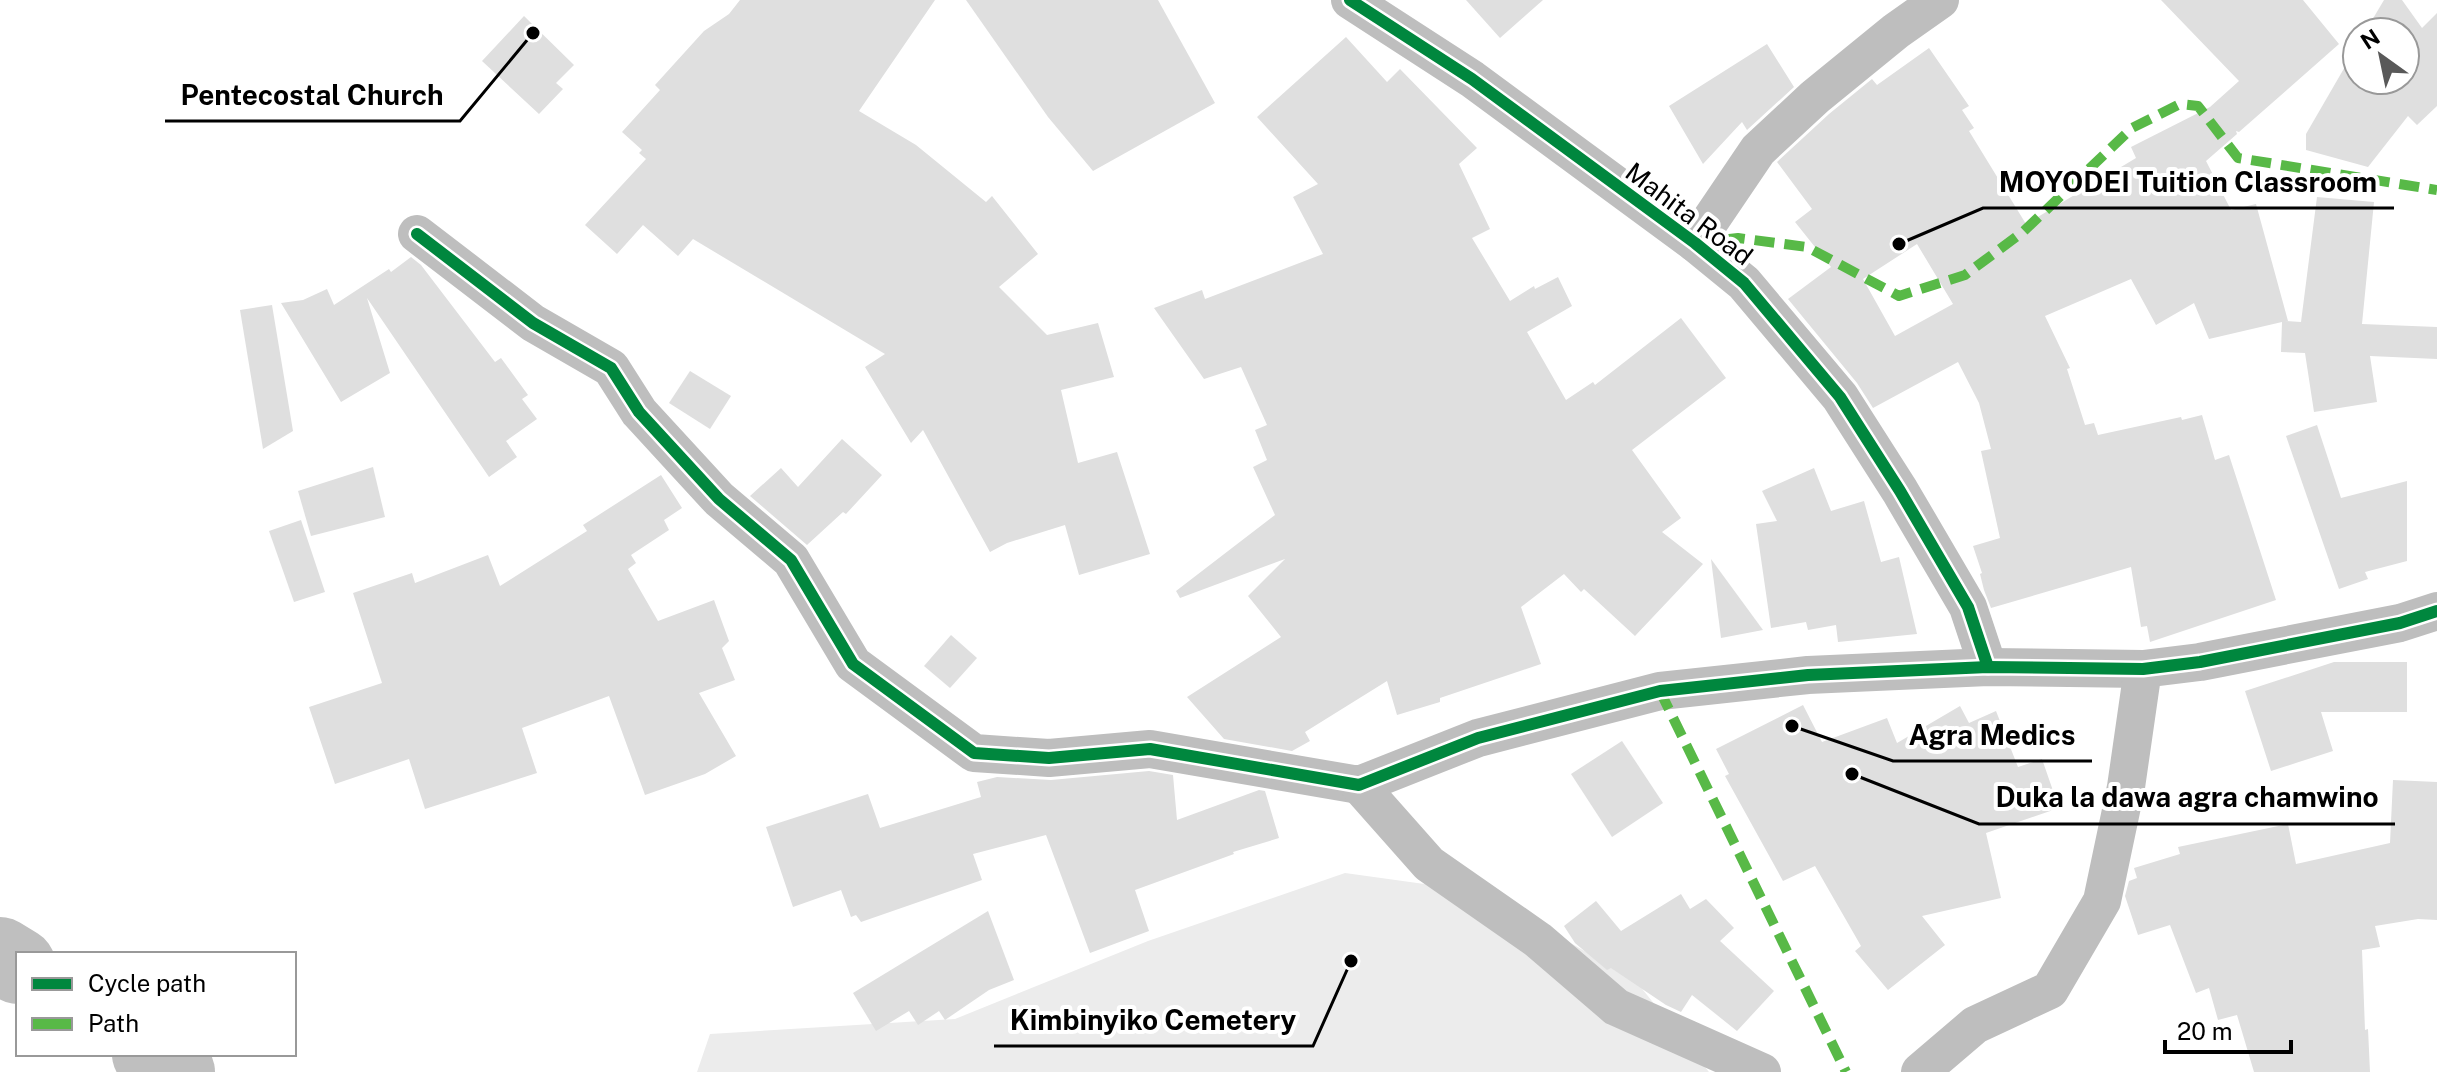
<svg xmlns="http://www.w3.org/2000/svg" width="2437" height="1072" font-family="'Public Sans',sans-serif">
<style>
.green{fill:#ececec}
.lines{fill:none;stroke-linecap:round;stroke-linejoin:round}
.river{stroke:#bfbfbf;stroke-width:76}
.building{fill:#dfdfdf;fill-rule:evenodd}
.street{stroke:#bebebe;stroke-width:38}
.quiet{stroke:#58b947;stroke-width:10;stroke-dasharray:20 10;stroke-linecap:butt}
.cycleway-casing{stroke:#fff;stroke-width:17}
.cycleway{stroke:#00873e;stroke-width:12}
.labels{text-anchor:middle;stroke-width:8;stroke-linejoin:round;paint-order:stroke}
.street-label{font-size:26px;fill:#000;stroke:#fff}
.leader{fill:none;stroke:#000;stroke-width:3}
.callout-dot{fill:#000;stroke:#fff;stroke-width:3}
.callout-label{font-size:28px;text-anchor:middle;font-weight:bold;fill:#000;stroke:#fff;stroke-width:8;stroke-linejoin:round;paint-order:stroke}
</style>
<rect width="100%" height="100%" fill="#fff"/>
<polygon class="green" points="1345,873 1482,892 1635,980 1709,1072 697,1072 710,1034 955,1019 1148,941"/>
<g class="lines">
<g class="river">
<polyline points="0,955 18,966"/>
<polyline points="150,1054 177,1072"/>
</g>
</g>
<g class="building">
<polygon points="740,0 935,0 859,111 916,145 986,202 992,196 1038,254 999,287 1047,335 1098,323 1114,377 1061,390 1078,463 1117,452 1150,554 1079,575 1065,525 1007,543 990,552 923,430 911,443 865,367 885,354 693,239 678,256 643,225 617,254 585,225 646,159 639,153 642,150 622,132 660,90 655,85 704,31 729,14"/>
<polygon points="966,0 1158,0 1215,103 1093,171 1048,117"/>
<polygon points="1466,0 1543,0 1500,38"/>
<path d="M2161,0H2303L2339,44L2239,132L2236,131L2237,134L2206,161L2231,210L2256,204L2288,321H2285L2301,322L2317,197L2374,202L2362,324L2437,327V359L2370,356L2377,402L2314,412L2305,353L2281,352L2282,322L2209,339L2194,303L2156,325L2131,279L2045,316L2070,368L2067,369L2085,425L2094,423L2098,435L2181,417L2182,420L2202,415L2215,460L2229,455L2276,600L2150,642L2147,626L2141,627L2131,567L1991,608L1984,590L1980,574L1982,573L1973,546L2000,538L1981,451L1991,449L1979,403L1958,362L1873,408L1857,383L1788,299L1831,267L1795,222L1812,209L1777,162L1829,114L1872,79L1877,85L1929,48L1969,106L1962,110L1974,128L1969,131L2026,224L2136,158L2131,147L2210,107L2239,81ZM1917,244L1953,304L1895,336L1863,279Z"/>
<polygon points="2384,0 2402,0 2422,28 2437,13 2437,106 2417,125 2408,116 2368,167 2306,150 2306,134 2357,46 2357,80 2405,80 2405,32 2365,32"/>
<polygon points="524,16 574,65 556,83 563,89 539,114 482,61"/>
<polygon points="1346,37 1387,82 1400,69 1477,148 1459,164 1490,229 1472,238 1510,301 1534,286 1535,289 1558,277 1572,306 1527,332 1566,400 1593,382 1595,385 1681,318 1726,378 1632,450 1681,518 1662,532 1703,564 1635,636 1584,589 1581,592 1564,574 1521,607 1541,664 1440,698 1440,702 1397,715 1387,681 1305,732 1310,741 1292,751 1224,739 1187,697 1281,637 1248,596 1285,559 1180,598 1176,591 1275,515 1253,467 1267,460 1255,430 1267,425 1241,367 1204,379 1154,308 1202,290 1205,299 1323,254 1293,197 1318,184 1257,117"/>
<polygon points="1767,44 1794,87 1747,130 1742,122 1703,164 1669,106"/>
<polygon points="411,257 421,265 495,362 501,358 528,395 522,399 537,419 506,441 517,457 489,477 367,298 390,373 341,402 281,303 303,300 327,289 334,305 389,269 391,272"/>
<polygon points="272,305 293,431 263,449 240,310"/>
<polygon points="690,371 731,396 710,429 669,403"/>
<polygon points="2317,425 2341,498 2407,481 2407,561 2365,572 2368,579 2339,589 2286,436"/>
<polygon points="842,439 882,475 846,514 843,512 807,545 750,496 781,468 798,487"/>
<polygon points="373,467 385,517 311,536 298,491"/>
<polygon points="1814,468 1831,511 1864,501 1881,562 1899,557 1917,634 1838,642 1836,625 1808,630 1806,622 1771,628 1756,524 1777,521 1762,491"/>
<polygon points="661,475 682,508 664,520 669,530 631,555 636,563 628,569 658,621 714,600 729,641 722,648 735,680 699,693 736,756 705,774 645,795 609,696 522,728 537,773 425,809 409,759 335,784 309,707 382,683 353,593 412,573 415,583 488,555 500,586 587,531 583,525"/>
<polygon points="301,520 325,592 294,602 269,531"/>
<polygon points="1711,559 1763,630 1721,638"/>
<polygon points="951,635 977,658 950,688 924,666"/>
<polygon points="2334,662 2407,662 2407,712 2321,712 2333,751 2271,771 2245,691"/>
<polygon points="1803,705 1822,742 1887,718 1897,743 1960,706 1969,723 1996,711 2018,767 2042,759 2059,808 1986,833 2001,898 1922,916 1945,945 1888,990 1855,951 1861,946 1815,866 1783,881 1725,776 1729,774 1716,749"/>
<polygon points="1622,741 1663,803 1612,837 1571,774"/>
<polygon points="1149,771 1173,775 1177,820 1259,790 1265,791 1279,838 1233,852 1234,854 1135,890 1149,931 1090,953 1046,835 973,854 982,880 861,922 856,915 851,917 841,890 793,907 766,827 868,794 880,828 981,797 977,782 997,777 1051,780"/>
<polygon points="2393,780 2437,782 2437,920 2418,919 2375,926 2380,947 2362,950 2365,1030 2368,1029 2370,1072 2254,1072 2237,1015 2218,1020 2209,988 2196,993 2170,925 2138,935 2125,896 2129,881 2137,878 2134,868 2180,854 2178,847 2288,824 2296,864 2390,843"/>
<polygon points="1681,894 1690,909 1706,899 1734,928 1720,941 1774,991 1737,1031 1692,995 1681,1012 1666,1005 1611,968 1607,970 1575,943 1564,926 1596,901 1621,931"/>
<polygon points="988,911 1014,980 989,990 945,1020 939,1011 918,1025 909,1011 876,1031 853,993"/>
</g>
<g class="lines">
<g class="street">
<polyline points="1350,0 1472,79 1695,243 1744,283 1840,397 1900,491 1968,607 1988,667"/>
<polyline points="417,234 533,323 611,368 639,412 719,499 791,560 853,664 974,753 1049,758 1150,749 1359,785 1478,738 1660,691 1808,675 1988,667 2143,669 2200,662 2400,623 2437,611"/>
<polyline points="1695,243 1758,150 1815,97 1896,31 1940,0"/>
<polyline points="1359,785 1429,864 1538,940 1616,1007 1762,1072"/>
<polyline points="1920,1072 1975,1025 2050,990 2102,901 2126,787 2143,669"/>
</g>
<g class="quiet">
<polyline points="1695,243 1738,238 1807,247 1899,296 1965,275 2024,231 2132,128 2180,104 2198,106 2238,158 2437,190"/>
<polyline points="1660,691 1846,1072"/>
</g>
<defs>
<g id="cycleway">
<polyline points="1350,0 1472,79 1695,243 1744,283 1840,397 1900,491 1968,607 1988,667"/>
<polyline points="417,234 533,323 611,368 639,412 719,499 791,560 853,664 974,753 1049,758 1150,749 1359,785 1478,738 1660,691 1808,675 1988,667 2143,669 2200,662 2400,623 2437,611"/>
</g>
</defs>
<use href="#cycleway" class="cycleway-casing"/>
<use href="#cycleway" class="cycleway"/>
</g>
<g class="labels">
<g class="street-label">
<text transform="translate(1689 214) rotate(37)" y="9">Mahita Road</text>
</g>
</g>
<path class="leader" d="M533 33L460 121H165M1899 244L1983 208H2394M1792 726L1893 761H2092M1852 774L1979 824H2395M1351 961L1313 1046H994"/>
<g class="callout-dot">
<circle cx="533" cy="33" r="8"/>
<circle cx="1899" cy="244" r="8"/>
<circle cx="1792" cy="726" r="8"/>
<circle cx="1852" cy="774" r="8"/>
<circle cx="1351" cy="961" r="8"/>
</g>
<g class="callout-label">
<text x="312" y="105">Pentecostal Church</text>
<text x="2188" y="192">MOYODEI Tuition Classroom</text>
<text x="1992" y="745">Agra Medics</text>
<text x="2187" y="807">Duka la dawa agra chamwino</text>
<text x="1153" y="1030">Kimbinyiko Cemetery</text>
</g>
<rect x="16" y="952" width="280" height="104" fill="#ffffff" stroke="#999999" stroke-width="2"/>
<rect x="32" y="978" width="40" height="12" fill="#00873e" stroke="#999999" stroke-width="2"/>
<text x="88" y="992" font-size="24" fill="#000000">Cycle path</text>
<rect x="32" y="1018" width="40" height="12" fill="#58b947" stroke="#999999" stroke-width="2"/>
<text x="88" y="1032" font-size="24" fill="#000000">Path</text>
<g transform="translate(2381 56) rotate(327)"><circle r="38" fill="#ffffff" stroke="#999999" stroke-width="2"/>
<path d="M0-6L14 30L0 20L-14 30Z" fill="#595959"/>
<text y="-12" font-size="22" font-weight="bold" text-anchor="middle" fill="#000000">N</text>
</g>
<path d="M2165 1040v12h126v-12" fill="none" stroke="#000000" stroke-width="4"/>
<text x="2177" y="1040" font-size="24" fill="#000000" stroke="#ffffff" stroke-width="6" paint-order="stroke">20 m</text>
</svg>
